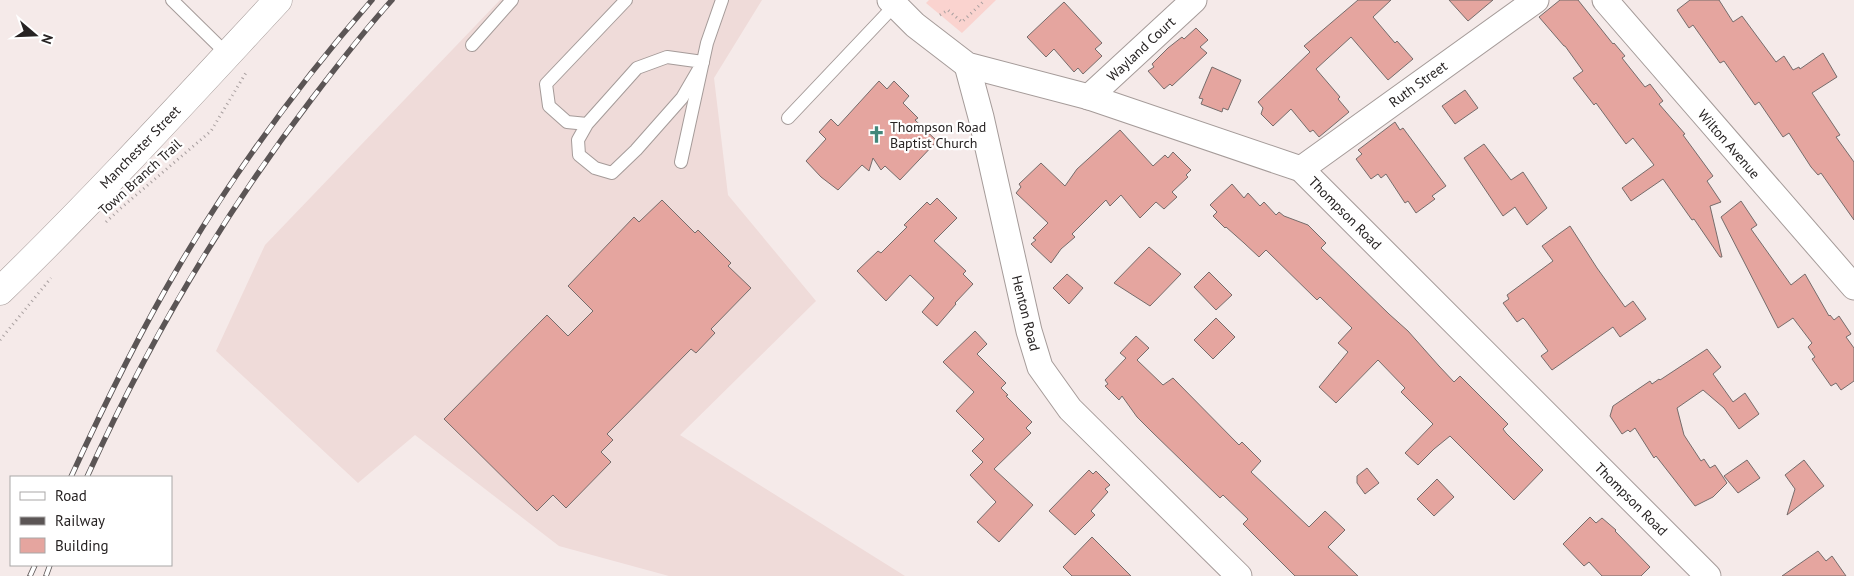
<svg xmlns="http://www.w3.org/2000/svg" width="1854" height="576" font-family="'PT Sans',sans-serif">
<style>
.built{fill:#efdbd9}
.green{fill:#fad3cf}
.building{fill:#e5a59f;stroke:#766c6b}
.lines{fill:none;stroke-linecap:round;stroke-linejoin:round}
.lane-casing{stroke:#a59b99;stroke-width:14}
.street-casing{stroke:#a59b99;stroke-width:27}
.secondary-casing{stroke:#a59b99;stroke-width:29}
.path{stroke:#a9a0a0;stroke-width:3;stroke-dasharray:1 4;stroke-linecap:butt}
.lane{stroke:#fff;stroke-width:12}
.street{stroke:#fff;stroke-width:25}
.secondary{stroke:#fff;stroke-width:28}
.rail-casing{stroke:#5b5555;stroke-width:5.5}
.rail{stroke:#fff;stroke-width:4;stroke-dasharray:11;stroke-linecap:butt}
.labels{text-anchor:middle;stroke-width:4.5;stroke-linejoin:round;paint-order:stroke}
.street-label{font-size:14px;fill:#272323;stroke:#fff}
.poi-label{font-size:14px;fill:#272323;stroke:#fff;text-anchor:start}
</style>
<rect width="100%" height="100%" fill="#f5eae9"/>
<polygon class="built" points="500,0 762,0 714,78 728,195 816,301 680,435 905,576 669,576 559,546 415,435 358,483 216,351 265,245"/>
<polygon class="green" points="929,0 996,0 962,33 926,3"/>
<g class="building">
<polygon points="1358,0 1391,0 1373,17 1395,43 1397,41 1413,59 1388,80 1351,37 1316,69 1340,97 1338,99 1349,112 1319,137 1313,130 1310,132 1291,109 1273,126 1261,114 1263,108 1258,102 1310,52 1304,46"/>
<polygon points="1449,0 1493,0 1468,21"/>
<polygon points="1560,0 1578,0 1613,44 1614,43 1625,56 1622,58 1645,87 1650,84 1663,101 1659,104 1685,134 1683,135 1713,176 1707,181 1721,202 1710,206 1722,257 1720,257 1694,219 1692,220 1663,179 1631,201 1622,188 1654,165 1633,138 1626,144 1596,103 1594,105 1573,78 1583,71 1565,46 1564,46 1539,17"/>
<polygon points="1690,0 1719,0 1733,22 1742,16 1776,62 1784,56 1793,70 1799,67 1800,69 1823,53 1837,77 1812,93 1840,135 1836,137 1854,162 1854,220 1821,173 1818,175 1811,167 1789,133 1783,137 1759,102 1755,105 1724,61 1720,63 1693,25 1689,28 1677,10"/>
<polygon points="1064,2 1102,43 1095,49 1102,56 1083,74 1078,68 1074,72 1054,49 1046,57 1027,37"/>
<polygon points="1196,28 1208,40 1200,47 1207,53 1172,86 1170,84 1164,89 1148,71 1154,67 1152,64 1168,48 1182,37 1184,39"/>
<polygon points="1212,67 1241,80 1228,110 1223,108 1222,112 1201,104 1203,99 1199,98"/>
<polygon points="879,81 887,89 894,81 909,96 903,103 918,118 915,120 937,141 900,180 885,166 881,170 873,158 869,171 862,165 838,190 821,177 806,161 826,139 819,132 831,119 838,126"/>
<polygon points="1465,90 1478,108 1455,124 1442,106"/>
<polygon points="1395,122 1400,130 1403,128 1446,186 1432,196 1435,199 1416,213 1408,201 1405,203 1386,174 1381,178 1378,174 1371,179 1356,159 1362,154 1358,150"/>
<polygon points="1120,130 1153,166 1165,155 1168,158 1173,152 1191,170 1186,175 1188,177 1172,192 1177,197 1164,209 1156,202 1140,218 1121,195 1110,206 1106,200 1072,234 1075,237 1061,249 1051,263 1031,244 1036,240 1033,238 1048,223 1016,193 1021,187 1019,184 1041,163 1065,186 1077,169"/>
<polygon points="1484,144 1511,180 1523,172 1547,208 1527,225 1515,207 1503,216 1464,158"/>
<polygon points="1232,184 1244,198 1248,193 1260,206 1264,202 1276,215 1279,212 1284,216 1308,225 1326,243 1321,248 1389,314 1408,331 1439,366 1454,382 1460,376 1508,424 1503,429 1506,433 1543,470 1514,500 1450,436 1434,449 1418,465 1405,453 1433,424 1401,392 1405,388 1378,360 1336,403 1319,387 1348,352 1338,343 1352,328 1320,297 1317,300 1266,250 1259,257 1244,243 1226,227 1225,228 1213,216 1217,212 1210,205"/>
<polygon points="937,198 957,218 934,241 966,271 963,274 973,284 955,303 956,304 937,326 922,312 934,298 910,275 886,301 857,271 878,251 881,253 907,227 904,225 927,202 930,205"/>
<polygon points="662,200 695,233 698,230 731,263 728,266 751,288 711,329 715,333 696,353 691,349 607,434 613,440 601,452 611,462 566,508 553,495 537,511 444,419 547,315 568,336 593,311 568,286 634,217 639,222"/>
<polygon points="1741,201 1757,225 1751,229 1791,285 1805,274 1829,316 1830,315 1834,320 1839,316 1851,334 1846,337 1854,348 1854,381 1841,390 1836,383 1831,386 1812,359 1815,357 1808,347 1812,343 1793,318 1778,328 1721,217"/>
<polygon points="1570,226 1597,268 1625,307 1633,301 1646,319 1620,337 1613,327 1552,370 1541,356 1548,351 1526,321 1523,318 1517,322 1503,303 1509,299 1507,295 1553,261 1542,246"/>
<polygon points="1149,247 1181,274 1150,306 1114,283"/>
<polygon points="1209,272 1232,295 1216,310 1194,287"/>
<polygon points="1067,274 1083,288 1069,304 1053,288"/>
<polygon points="1216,318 1235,337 1213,359 1194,340"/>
<polygon points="975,331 987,344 977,354 1006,383 1001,388 1008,395 1006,396 1032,422 1026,428 1031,433 994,469 1033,505 999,542 977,522 996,502 970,475 983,462 972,451 984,439 956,411 974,392 943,362"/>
<polygon points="1136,336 1149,348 1137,360 1163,385 1173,378 1239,445 1242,442 1261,461 1251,472 1309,527 1325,511 1345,530 1328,547 1358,576 1295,576 1243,524 1248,519 1223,495 1220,498 1151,431 1137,417 1122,396 1119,400 1105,386 1108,384 1105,380 1126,358 1120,353"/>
<polygon points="1707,349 1721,367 1713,374 1733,402 1745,393 1759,414 1739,429 1724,408 1703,390 1677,408 1684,435 1701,461 1704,459 1710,468 1715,465 1727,483 1713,497 1695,506 1656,456 1654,458 1635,428 1630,432 1628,430 1622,434 1610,416 1613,406 1650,381 1652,384 1659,379 1660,380"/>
<polygon points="1747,460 1760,478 1738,493 1724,476"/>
<polygon points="1804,460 1824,486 1787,515 1795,489 1785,475"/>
<polygon points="1367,468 1379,483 1365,494 1357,483 1357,476"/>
<polygon points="1089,470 1093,474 1096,471 1110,485 1105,489 1108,492 1091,511 1095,515 1075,535 1049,511"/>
<polygon points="1437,479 1454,497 1434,516 1417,499"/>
<polygon points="1590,517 1596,523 1602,518 1616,530 1615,531 1650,567 1641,576 1602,576 1589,562 1584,566 1563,544"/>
<polygon points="1092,537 1131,576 1072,576 1063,567"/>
<polygon points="1818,551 1826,561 1832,556 1846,576 1782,576"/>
</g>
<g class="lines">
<defs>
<g id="lane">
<polyline points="172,0 228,55"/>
<polyline points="472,45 512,0"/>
<polyline points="788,118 895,5"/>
<polyline points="587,124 578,140 579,155 595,168 612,173 636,150 682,98 703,62 667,57 637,68 587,124 567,122 549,106 546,84 626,0"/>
<polyline points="681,162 707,43 722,0"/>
</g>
<g id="street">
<polyline points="890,0 915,25 967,65 1089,97 1301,169 1708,576"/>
<polyline points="1605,0 1854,287"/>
<polyline points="967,65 981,117 1029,331 1040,367 1070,409 1239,576"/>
<polyline points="1089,97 1194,0"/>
<polyline points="1301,169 1536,0"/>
</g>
<path id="secondary" d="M0,291C96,198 187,98 278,0"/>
</defs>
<use href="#lane" class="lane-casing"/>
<use href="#street" class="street-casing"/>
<use href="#secondary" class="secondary-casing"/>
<g class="path">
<polyline points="940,15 948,10 962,22 985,0"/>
<polyline points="106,222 121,208 211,131 247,71"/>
<polyline points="0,340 51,278"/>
</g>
<use href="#lane" class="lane"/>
<use href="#street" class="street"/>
<use href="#secondary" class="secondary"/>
<defs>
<g id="rail">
<path d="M71,477C104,405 139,334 179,266C234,173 301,81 372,0"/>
<path d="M87,477C149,341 220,219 311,100C337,66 363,32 392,0"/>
<polyline points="30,576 35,565"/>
<polyline points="46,576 50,565"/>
</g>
</defs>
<use href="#rail" class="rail-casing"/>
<use href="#rail" class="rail"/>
</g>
<defs>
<symbol id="church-bare" viewBox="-9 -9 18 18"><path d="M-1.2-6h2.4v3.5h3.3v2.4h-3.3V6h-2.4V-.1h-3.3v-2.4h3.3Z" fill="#428679" stroke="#fff" stroke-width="2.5" paint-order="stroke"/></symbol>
</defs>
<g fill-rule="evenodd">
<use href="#church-bare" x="864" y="122" width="25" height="25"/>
</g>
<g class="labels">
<g class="street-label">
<text transform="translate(1141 49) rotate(-43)" y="5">Wayland Court</text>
<text transform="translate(1418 84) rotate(-36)" y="5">Ruth Street</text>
<text transform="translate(1729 144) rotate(49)" y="5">Wilton Avenue</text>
<text transform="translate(140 147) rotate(-46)" y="5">Manchester Street</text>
<text transform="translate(140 177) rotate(-42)" y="5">Town Branch Trail</text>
<text transform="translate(1345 213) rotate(45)" y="5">Thompson Road</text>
<text transform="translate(1026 313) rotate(76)" y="5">Henton Road</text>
<text transform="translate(1631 499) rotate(45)" y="5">Thompson Road</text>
</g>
<g class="poi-label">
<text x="890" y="132">Thompson Road<tspan x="890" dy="16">Baptist Church</tspan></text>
</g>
</g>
<rect x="10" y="476" width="162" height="90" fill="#ffffff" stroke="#a9a7a7"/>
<rect x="20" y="492" width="25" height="8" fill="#ffffff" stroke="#a9a7a7"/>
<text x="55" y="501" font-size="15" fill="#272323">Road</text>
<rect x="20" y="517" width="25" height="8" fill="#5b5555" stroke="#a9a7a7"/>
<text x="55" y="526" font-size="15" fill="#272323">Railway</text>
<rect x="20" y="538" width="25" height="15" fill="#e5a59f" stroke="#a9a7a7"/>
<text x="55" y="551" font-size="15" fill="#272323">Building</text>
<g transform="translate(35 35) rotate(109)" stroke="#ffffff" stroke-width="4" paint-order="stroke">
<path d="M0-4L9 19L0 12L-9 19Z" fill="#272323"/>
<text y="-8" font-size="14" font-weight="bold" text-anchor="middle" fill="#272323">N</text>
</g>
</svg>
